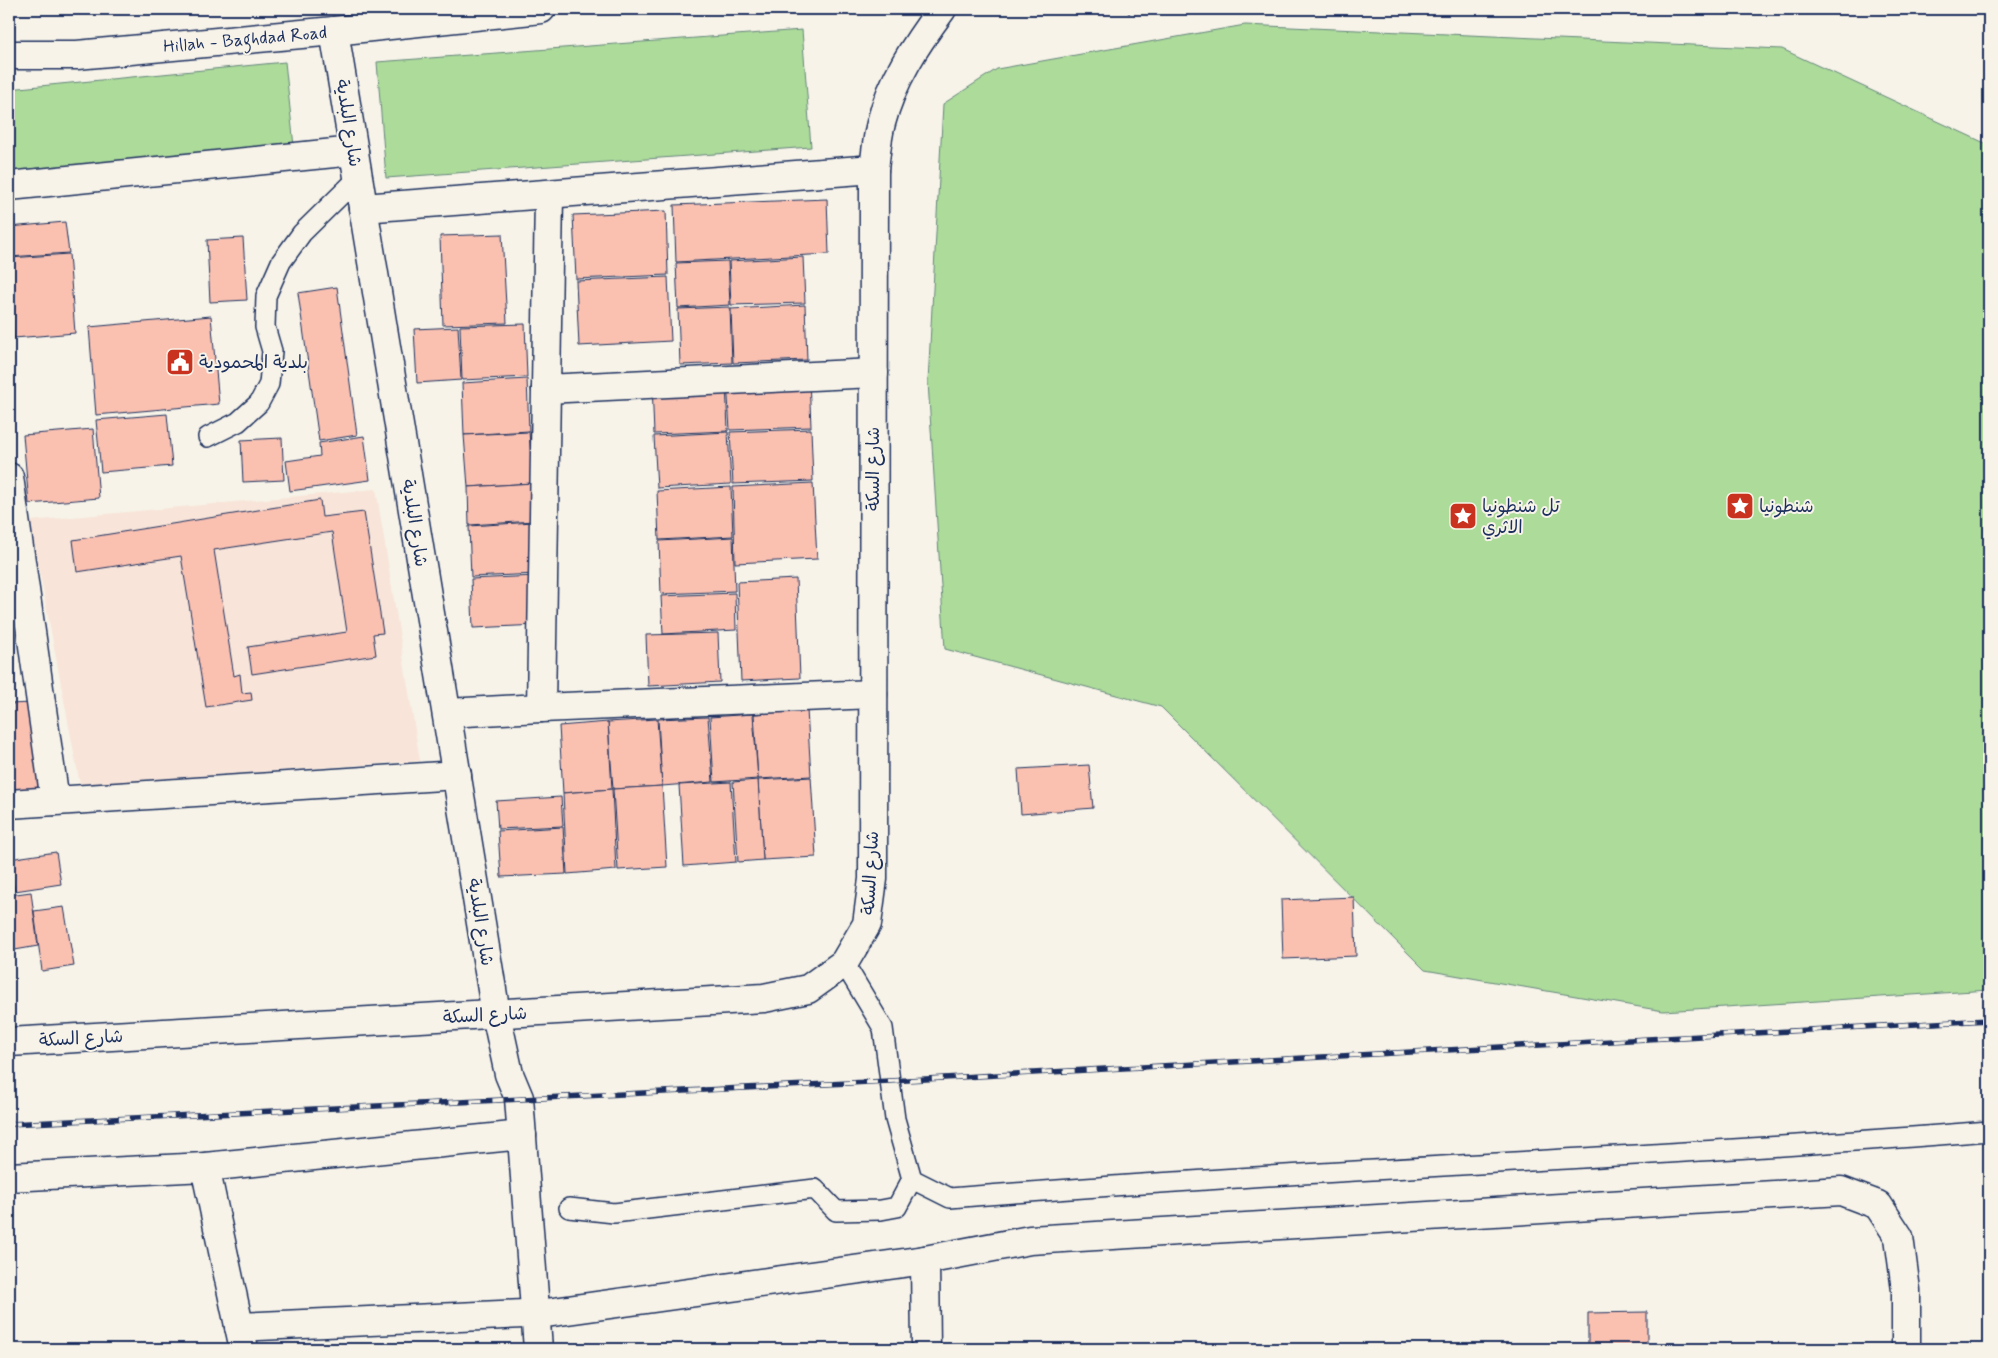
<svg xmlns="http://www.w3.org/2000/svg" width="1998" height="1358" font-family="Mynerve,'Playpen Sans Arabic',sans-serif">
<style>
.built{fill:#f8e4d8}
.green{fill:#addb9a;stroke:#64857c}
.building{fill:#fac1b1;stroke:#1b2f5e}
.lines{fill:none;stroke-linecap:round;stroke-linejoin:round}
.lane-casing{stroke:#1b2f5e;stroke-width:22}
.street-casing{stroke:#1b2f5e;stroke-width:31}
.secondary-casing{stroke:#1b2f5e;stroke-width:31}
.primary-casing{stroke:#1b2f5e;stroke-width:31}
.path{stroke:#1b2f5e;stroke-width:3;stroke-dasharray:4 4;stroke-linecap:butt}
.lane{stroke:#f7f3e8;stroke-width:19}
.street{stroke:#f7f3e8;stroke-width:28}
.secondary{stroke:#f7f3e8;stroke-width:28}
.primary{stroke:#f7f3e8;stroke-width:28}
.rail-casing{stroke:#1b2f5e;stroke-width:5.5}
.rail{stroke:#f7f3e8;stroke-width:4;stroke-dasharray:11;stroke-linecap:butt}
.labels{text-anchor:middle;stroke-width:4;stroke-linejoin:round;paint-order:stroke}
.street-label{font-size:18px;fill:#1b2f5e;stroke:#f7f3e8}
.poi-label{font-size:18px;fill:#1b2f5e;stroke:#f7f3e8;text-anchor:start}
</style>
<rect width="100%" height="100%" fill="#f7f3e8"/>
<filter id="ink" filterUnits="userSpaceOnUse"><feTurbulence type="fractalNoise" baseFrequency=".02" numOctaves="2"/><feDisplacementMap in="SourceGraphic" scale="10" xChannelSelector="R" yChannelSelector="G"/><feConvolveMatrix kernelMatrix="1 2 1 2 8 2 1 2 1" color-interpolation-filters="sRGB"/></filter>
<g filter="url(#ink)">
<polygon class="built" points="376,489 420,761 80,784 30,521"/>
<g class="green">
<polygon points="1245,25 1782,49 1989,145 1989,990 1663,1011 1425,970 1161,707 945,649 928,382 943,104 997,69"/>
<polygon points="802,30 811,147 386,178 377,62"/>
<polygon points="285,62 294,146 9,177 9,89"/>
</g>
<g class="building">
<polygon points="827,199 829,254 676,262 674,205"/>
<polygon points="666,211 668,275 576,279 573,215"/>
<polygon points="65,222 69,253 9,257 9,227"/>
<polygon points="502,234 507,323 443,325 440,236"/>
<polygon points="243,238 247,300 210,302 207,240"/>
<polygon points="69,254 75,333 14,338 9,258"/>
<polygon points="803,257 805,303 731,305 729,261"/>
<polygon points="728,261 730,305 678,308 676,263"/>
<polygon points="668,277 671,341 579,346 576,281"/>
<polygon points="337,287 357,435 319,441 298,293"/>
<polygon points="805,305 807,360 733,363 731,309"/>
<polygon points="730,307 732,363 680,365 678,309"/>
<polygon points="211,316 219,404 96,415 89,327"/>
<polygon points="525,324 527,377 462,380 460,326"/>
<polygon points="458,327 461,380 417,383 414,329"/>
<polygon points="809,378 811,427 730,430 727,381"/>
<polygon points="527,379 529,431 464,435 462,383"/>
<polygon points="726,382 728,431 654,434 652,384"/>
<polygon points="167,414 172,466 101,472 96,420"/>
<polygon points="93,429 99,498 29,504 23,435"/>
<polygon points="811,429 813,481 733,484 730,432"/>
<polygon points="529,432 533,483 468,487 464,435"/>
<polygon points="728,432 731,484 657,488 654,436"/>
<polygon points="364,436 370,480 290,491 286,461 320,456 319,443"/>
<polygon points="282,438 284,480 243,482 241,440"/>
<polygon points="533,483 534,521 469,525 468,487"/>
<polygon points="813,483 817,559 735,563 733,487"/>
<polygon points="731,487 733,536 659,540 657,491"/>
<polygon points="320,500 322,517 364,512 383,633 373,634 376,655 252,674 248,647 347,632 332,532 214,550 234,676 240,674 242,693 251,692 252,700 206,707 181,556 77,572 73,540"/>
<polygon points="534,522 536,574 471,577 469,526"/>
<polygon points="733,537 735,591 661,594 659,541"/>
<polygon points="536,576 538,625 473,628 471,579"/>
<polygon points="796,579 800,678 741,681 737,582"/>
<polygon points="735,593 736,630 663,634 661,596"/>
<polygon points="718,633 720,682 648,686 646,635"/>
<polygon points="33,703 39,793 9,794 9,704"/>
<polygon points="807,710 811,776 758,779 754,714"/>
<polygon points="753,714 758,779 714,782 710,717"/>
<polygon points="708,717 713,782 662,786 658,719"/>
<polygon points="657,719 662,786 613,789 608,722"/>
<polygon points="608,722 612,789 563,793 559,726"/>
<polygon points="1089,765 1093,808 1021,814 1018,769"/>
<polygon points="811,777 816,857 763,860 758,780"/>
<polygon points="758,780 763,860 738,862 733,782"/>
<polygon points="731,782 736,862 684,866 679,785"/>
<polygon points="662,786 667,867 618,870 613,789"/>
<polygon points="612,789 616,870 567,874 563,793"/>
<polygon points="561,797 563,826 498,829 496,801"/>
<polygon points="563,827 566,874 501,877 498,831"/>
<polygon points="56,852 61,884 15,891 9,859"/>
<polygon points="31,892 38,946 9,951 9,895"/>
<polygon points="1354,897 1356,956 1283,959 1281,900"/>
<polygon points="64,907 74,966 42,971 34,911"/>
<polygon points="1647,1312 1647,1349 1588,1349 1588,1313"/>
</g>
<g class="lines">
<defs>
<g id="lane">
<polyline points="208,437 238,422 259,403 269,384 272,351 265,327 266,296 281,262 302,233 358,178"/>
<path d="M844,963L883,1028L895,1119L912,1179L950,1198C1296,1170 1643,1159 1989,1131"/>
<polyline points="569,1208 614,1213 815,1189 836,1211 881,1210 897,1207 912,1179"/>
</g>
<g id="street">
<polyline points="334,31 496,1014 509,1074 519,1098 538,1349"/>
<polyline points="9,186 354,151"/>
<polyline points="363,208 874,169"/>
<polyline points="546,389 874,373"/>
<polyline points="9,477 55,801"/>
<polyline points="541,708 873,694"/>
<polyline points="447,713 541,708 549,196"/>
<polyline points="9,804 457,775"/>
<polyline points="205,1167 244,1349"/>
<polyline points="9,1177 205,1167 522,1135"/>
<polyline points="925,1260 926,1349"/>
<polyline points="239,1327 546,1313 925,1260 1030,1240 1841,1191 1878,1205 1899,1237 1906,1290 1906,1349"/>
</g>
<path id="secondary" d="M9,1042L764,998L808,989L844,963L867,924L873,879L874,169C876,154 877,138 881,123C892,80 916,44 942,9"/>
<polyline id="primary" points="9,55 77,55 334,31 541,9"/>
</defs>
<use href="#lane" class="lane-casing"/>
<use href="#street" class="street-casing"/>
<use href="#secondary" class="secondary-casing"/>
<use href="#primary" class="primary-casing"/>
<polyline class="path" points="1129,9 1129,12 1164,9"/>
<use href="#lane" class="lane"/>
<use href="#street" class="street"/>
<use href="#secondary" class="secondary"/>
<use href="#primary" class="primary"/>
<defs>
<polyline id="rail" points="9,1124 890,1081 1989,1020"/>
</defs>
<use href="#rail" class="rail-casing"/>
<use href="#rail" class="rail"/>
</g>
</g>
<defs>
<symbol id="civic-square" viewBox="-11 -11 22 22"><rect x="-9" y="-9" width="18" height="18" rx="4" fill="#c8321e" stroke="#f7f3e8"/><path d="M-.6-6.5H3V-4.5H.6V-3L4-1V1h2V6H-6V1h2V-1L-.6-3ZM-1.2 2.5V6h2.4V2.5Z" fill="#fff"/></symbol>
<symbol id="sight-square" viewBox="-11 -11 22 22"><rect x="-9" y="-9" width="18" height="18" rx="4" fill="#c8321e" stroke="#f7f3e8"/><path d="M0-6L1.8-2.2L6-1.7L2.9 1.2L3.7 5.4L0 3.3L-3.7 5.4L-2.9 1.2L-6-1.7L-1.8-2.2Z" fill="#fff"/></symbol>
</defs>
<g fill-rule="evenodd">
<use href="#civic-square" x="164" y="346" width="32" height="32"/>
<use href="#sight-square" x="1724" y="490" width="32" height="32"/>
<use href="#sight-square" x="1447" y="500" width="32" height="32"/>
</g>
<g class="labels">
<g class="street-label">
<text transform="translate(245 39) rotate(-5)" y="6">Hillah - Baghdad Road</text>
<text transform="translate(349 123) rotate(81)" y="6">شارع البلدية</text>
<text transform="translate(873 469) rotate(-90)" y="6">شارع السكة</text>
<text transform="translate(415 523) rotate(81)" y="6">شارع البلدية</text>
<text transform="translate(870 873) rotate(-87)" y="6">شارع السكة</text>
<text transform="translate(481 922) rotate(81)" y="6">شارع البلدية</text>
<text transform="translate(485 1015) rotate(-3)" y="6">شارع السكة</text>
<text transform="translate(81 1038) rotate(-3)" y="6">شارع السكة</text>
</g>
<g class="poi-label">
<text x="199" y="368">بلدية المحمودية</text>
<text x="1482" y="512">تل شنطونيا<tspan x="1482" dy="21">الاثري</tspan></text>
<text x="1759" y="512">شنطونيا</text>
</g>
</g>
<rect width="1998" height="1358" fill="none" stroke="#f7f3e8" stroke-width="30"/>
<rect x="15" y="15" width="1968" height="1328" fill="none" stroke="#1b2f5e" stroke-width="2" filter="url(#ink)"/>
</svg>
